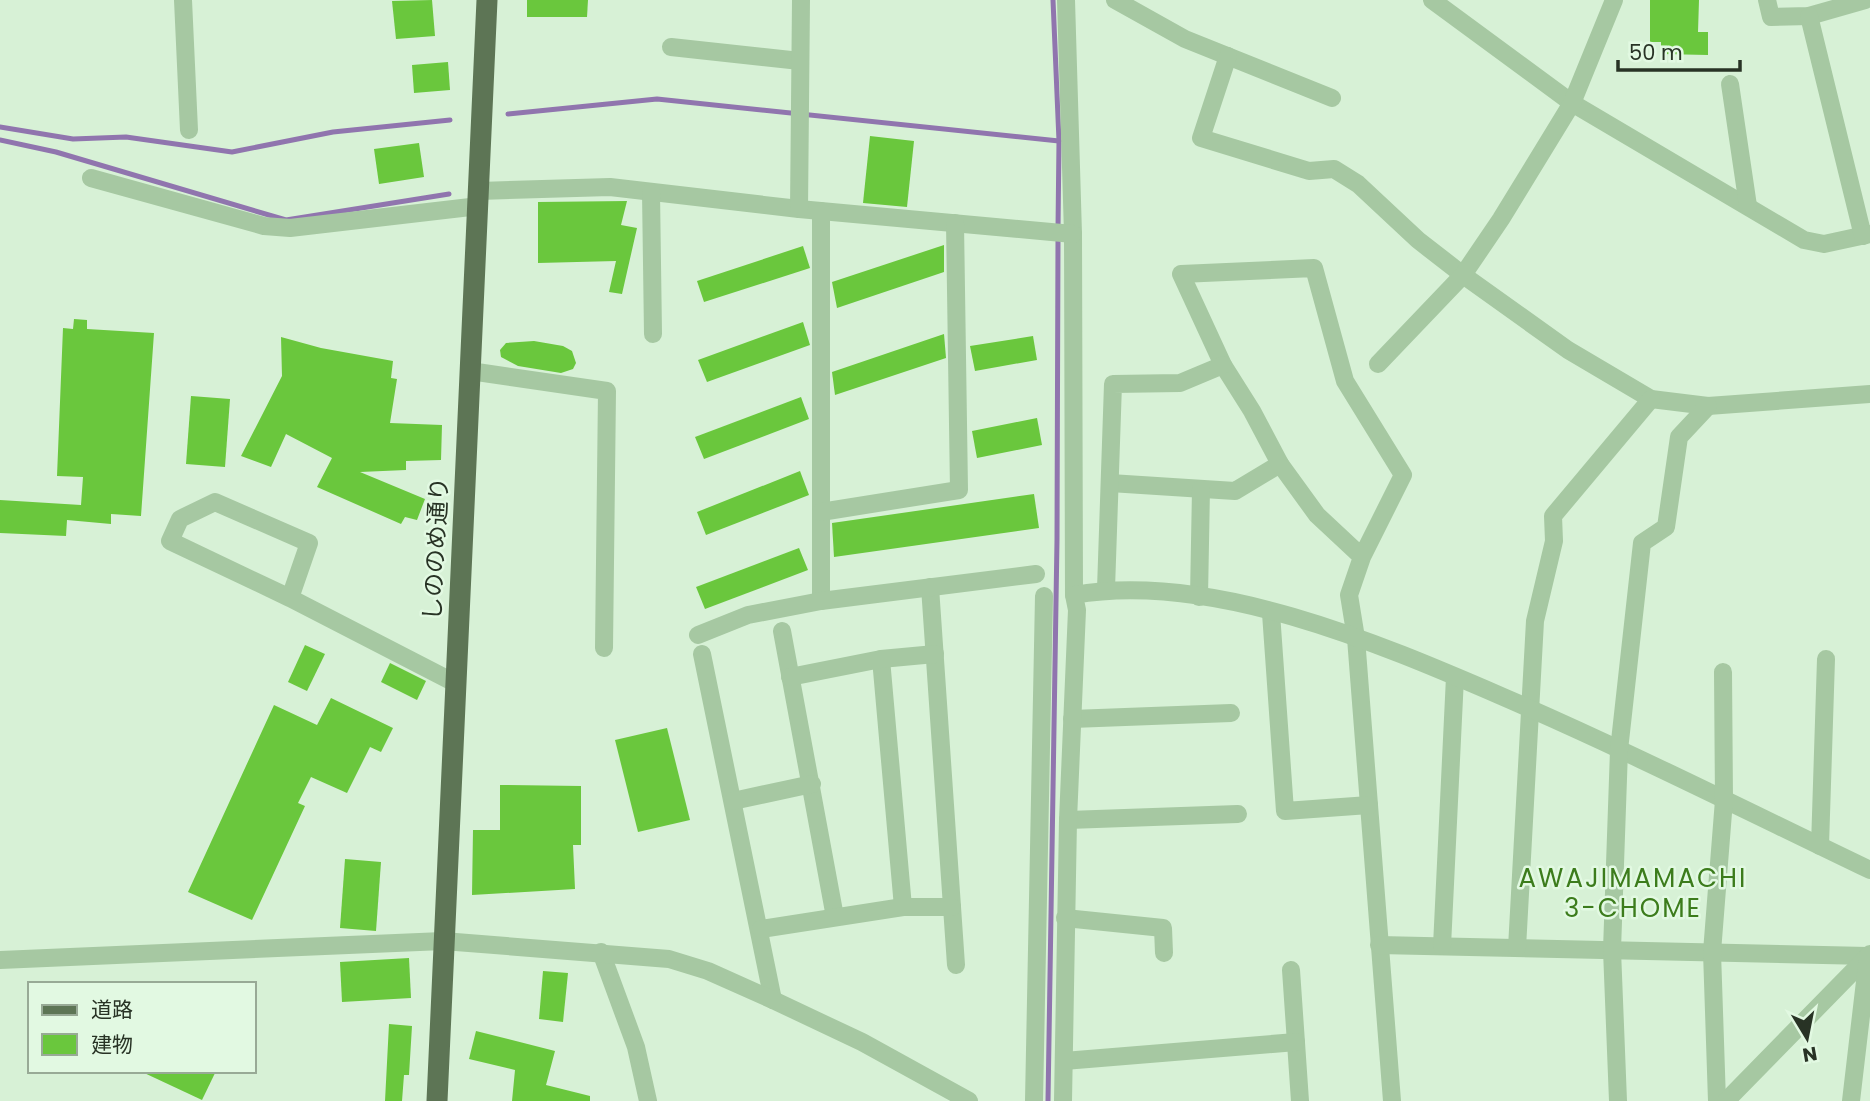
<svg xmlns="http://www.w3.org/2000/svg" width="1870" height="1101" font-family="Poppins,'Noto Sans JP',sans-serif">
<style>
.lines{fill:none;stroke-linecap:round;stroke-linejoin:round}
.stream{stroke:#9075ae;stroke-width:5}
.building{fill:#6ac73d}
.minor{stroke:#a6c8a2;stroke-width:18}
.major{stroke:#5d7555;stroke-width:21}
.labels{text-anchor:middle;stroke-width:5;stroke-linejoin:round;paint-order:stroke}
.street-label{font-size:24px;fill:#283325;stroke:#e2f9e2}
.neighbourhood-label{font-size:26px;letter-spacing:2px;fill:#3c7c1c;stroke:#e2f9e2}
</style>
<rect width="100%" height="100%" fill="#d7f1d6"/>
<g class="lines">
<g class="stream">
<polyline points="1053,0 1059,141 1058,228"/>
<polyline points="508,114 657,99 1059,141"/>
<polyline points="0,127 73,139 126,137 232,152 333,132 450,120"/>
<polyline points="0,140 56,152 286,220 449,194"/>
<polyline points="1048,1101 1057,540 1058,238"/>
</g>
</g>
<g class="building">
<polygon points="432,0 435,36 396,39 392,1"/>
<polygon points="527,0 588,0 587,17 527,17"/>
<polygon points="1650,0 1699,0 1698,32 1708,32 1708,55 1661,54 1661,42 1650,42"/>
<polygon points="448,62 450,90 414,93 412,65"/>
<polygon points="870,136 914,141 907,207 863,203"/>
<polygon points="419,143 424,177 379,184 374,149"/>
<polygon points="627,201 621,225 637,228 622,294 609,292 616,261 538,263 538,202"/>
<polygon points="944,245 944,272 837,308 832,282"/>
<polygon points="803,246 810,268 704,302 697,281"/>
<polygon points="74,319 87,320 87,329 154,333 141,516 111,514 111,524 67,520 66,536 0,533 0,500 81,505 83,477 57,476 63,328 73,329"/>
<polygon points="803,322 810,345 707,382 698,360"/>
<polygon points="944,334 946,358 835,395 832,372"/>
<polygon points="1033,336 1037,360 975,371 970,346"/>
<polygon points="281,337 321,348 393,361 391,378 397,379 390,423 442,425 441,460 406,461 406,470 360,472 425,499 417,520 405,517 401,524 317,487 332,458 286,434 271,467 241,456 282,376"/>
<polygon points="534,341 563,346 572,351 576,363 573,369 561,373 518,366 501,357 500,350 506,343"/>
<polygon points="191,396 230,399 225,467 186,464"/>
<polygon points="801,397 809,419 704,459 695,437"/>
<polygon points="1037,418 1042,445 977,458 972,431"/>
<polygon points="800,471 809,495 706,535 697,512"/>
<polygon points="1034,494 1039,528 834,557 832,523"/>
<polygon points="799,548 808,570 705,609 696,587"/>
<polygon points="305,645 325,654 307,691 288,682"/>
<polygon points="390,663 426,681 417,700 381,682"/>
<polygon points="331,698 393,728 381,752 370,747 347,793 311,777 298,803 305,806 252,920 188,892 274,705 317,725"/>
<polygon points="667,728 690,820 638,832 615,740"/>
<polygon points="500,785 581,786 581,845 573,845 575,889 472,895 473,830 500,830"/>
<polygon points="345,859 381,862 376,931 340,928"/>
<polygon points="409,958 411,998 342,1002 340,962"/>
<polygon points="543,971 568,973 563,1022 539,1019"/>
<polygon points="389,1024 412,1026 409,1075 404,1075 402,1101 385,1101"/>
<polygon points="476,1031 555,1051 546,1085 590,1096 590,1101 512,1101 515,1070 469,1059"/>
<polygon points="140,1071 216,1071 202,1100"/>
</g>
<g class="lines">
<g class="minor">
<polyline points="183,0 189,130"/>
<polyline points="1066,0 1073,234 1074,595"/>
<polyline points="1115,0 1185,39 1332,98"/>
<polyline points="1432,0 1572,103 1804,240 1824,244 1870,234"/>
<polyline points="1767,0 1771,17 1809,16 1865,0"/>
<polyline points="1809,16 1863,236"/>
<polyline points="671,47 800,61"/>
<polyline points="1228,56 1201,138 1309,171 1334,169 1358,184 1418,240 1463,275 1568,350 1651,399 1708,406 1870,394"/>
<polyline points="1730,84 1748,206"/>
<polyline points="91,178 264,226 290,228 479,206"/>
<polyline points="479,191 610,187 799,209 1073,234"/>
<polyline points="651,192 653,334"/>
<polyline points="799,209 801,0"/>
<polyline points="821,211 821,601"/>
<polyline points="1378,364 1463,275 1501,219 1572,103 1614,0"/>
<polyline points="470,371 607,391 604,648"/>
<polyline points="1110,483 1235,491 1280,464"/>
<polyline points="821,512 959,490 955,223"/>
<polyline points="1362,557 1317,515 1280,464 1252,411 1223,365 1181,274 1314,268 1345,381 1403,475 1362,557 1349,595 1356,638 1392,1101"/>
<polyline points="930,587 956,965"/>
<polyline points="1106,589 1113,384 1180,383 1223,365"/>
<polyline points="1199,597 1201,489"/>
<polyline points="290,598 170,541 180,519 215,502 309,543 290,598 455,683"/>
<polyline points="1271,613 1285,811 1369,805"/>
<polyline points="782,631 835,917"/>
<polyline points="698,635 748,615 821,601 1036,574"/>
<polyline points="702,654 773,1000"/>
<polyline points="881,659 903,907"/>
<polyline points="790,677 881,659 935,654"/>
<polyline points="1072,719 1231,713"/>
<polyline points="733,801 812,784"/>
<polyline points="1068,820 1238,814"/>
<polyline points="1820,846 1826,659"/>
<polyline points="1065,918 1163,928 1164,953"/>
<polyline points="761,929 903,907 952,907"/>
<polyline points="1379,945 1868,956"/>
<polyline points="1442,946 1455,677"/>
<polyline points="1517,948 1535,621 1554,541 1553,516 1651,399"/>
<polyline points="601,952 636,1047 648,1101"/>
<polyline points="0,960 443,941 669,959 708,971 773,1000 862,1042 969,1101"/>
<polyline points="1291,970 1300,1101"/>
<polyline points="1064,1061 1296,1042"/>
<polyline points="1034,1101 1044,596"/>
<path d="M1063,1101L1068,820L1077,610L1074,595C1210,571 1378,643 1501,696C1626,750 1747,811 1870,870"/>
<polyline points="1618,1101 1612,950 1619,750 1642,543 1666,527 1679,437 1708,406"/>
<polyline points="1717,1101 1712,952 1724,800 1723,672"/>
<polyline points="1726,1101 1870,954"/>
<polyline points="1851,1101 1868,956"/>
</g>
<polyline class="major" points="437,1101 487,0"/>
</g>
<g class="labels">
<g class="street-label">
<text transform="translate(436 549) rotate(-87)" y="8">しののめ通り</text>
</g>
<g class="neighbourhood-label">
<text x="1633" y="887">AWAJIMAMACHI<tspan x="1633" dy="30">3-CHOME</tspan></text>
</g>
</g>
<rect x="28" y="982" width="228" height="91" fill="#e2f9e2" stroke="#98aa96" stroke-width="2"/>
<rect x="42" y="1005" width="35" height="10" fill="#5d7555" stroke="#98aa96" stroke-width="2"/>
<text x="91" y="1017" font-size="21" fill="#283325">道路</text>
<rect x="42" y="1034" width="35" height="21" fill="#6ac73d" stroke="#98aa96" stroke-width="2"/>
<text x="91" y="1052" font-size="21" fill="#283325">建物</text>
<g transform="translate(1807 1038) rotate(170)" stroke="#e2f9e2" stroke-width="5" paint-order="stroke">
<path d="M0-5L12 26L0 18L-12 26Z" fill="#283325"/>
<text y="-10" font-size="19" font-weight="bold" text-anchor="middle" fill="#283325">N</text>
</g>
<path d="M1618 60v10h122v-10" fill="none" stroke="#283325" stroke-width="3.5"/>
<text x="1629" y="60" font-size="21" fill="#283325" stroke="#e2f9e2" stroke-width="5" paint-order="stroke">50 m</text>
</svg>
